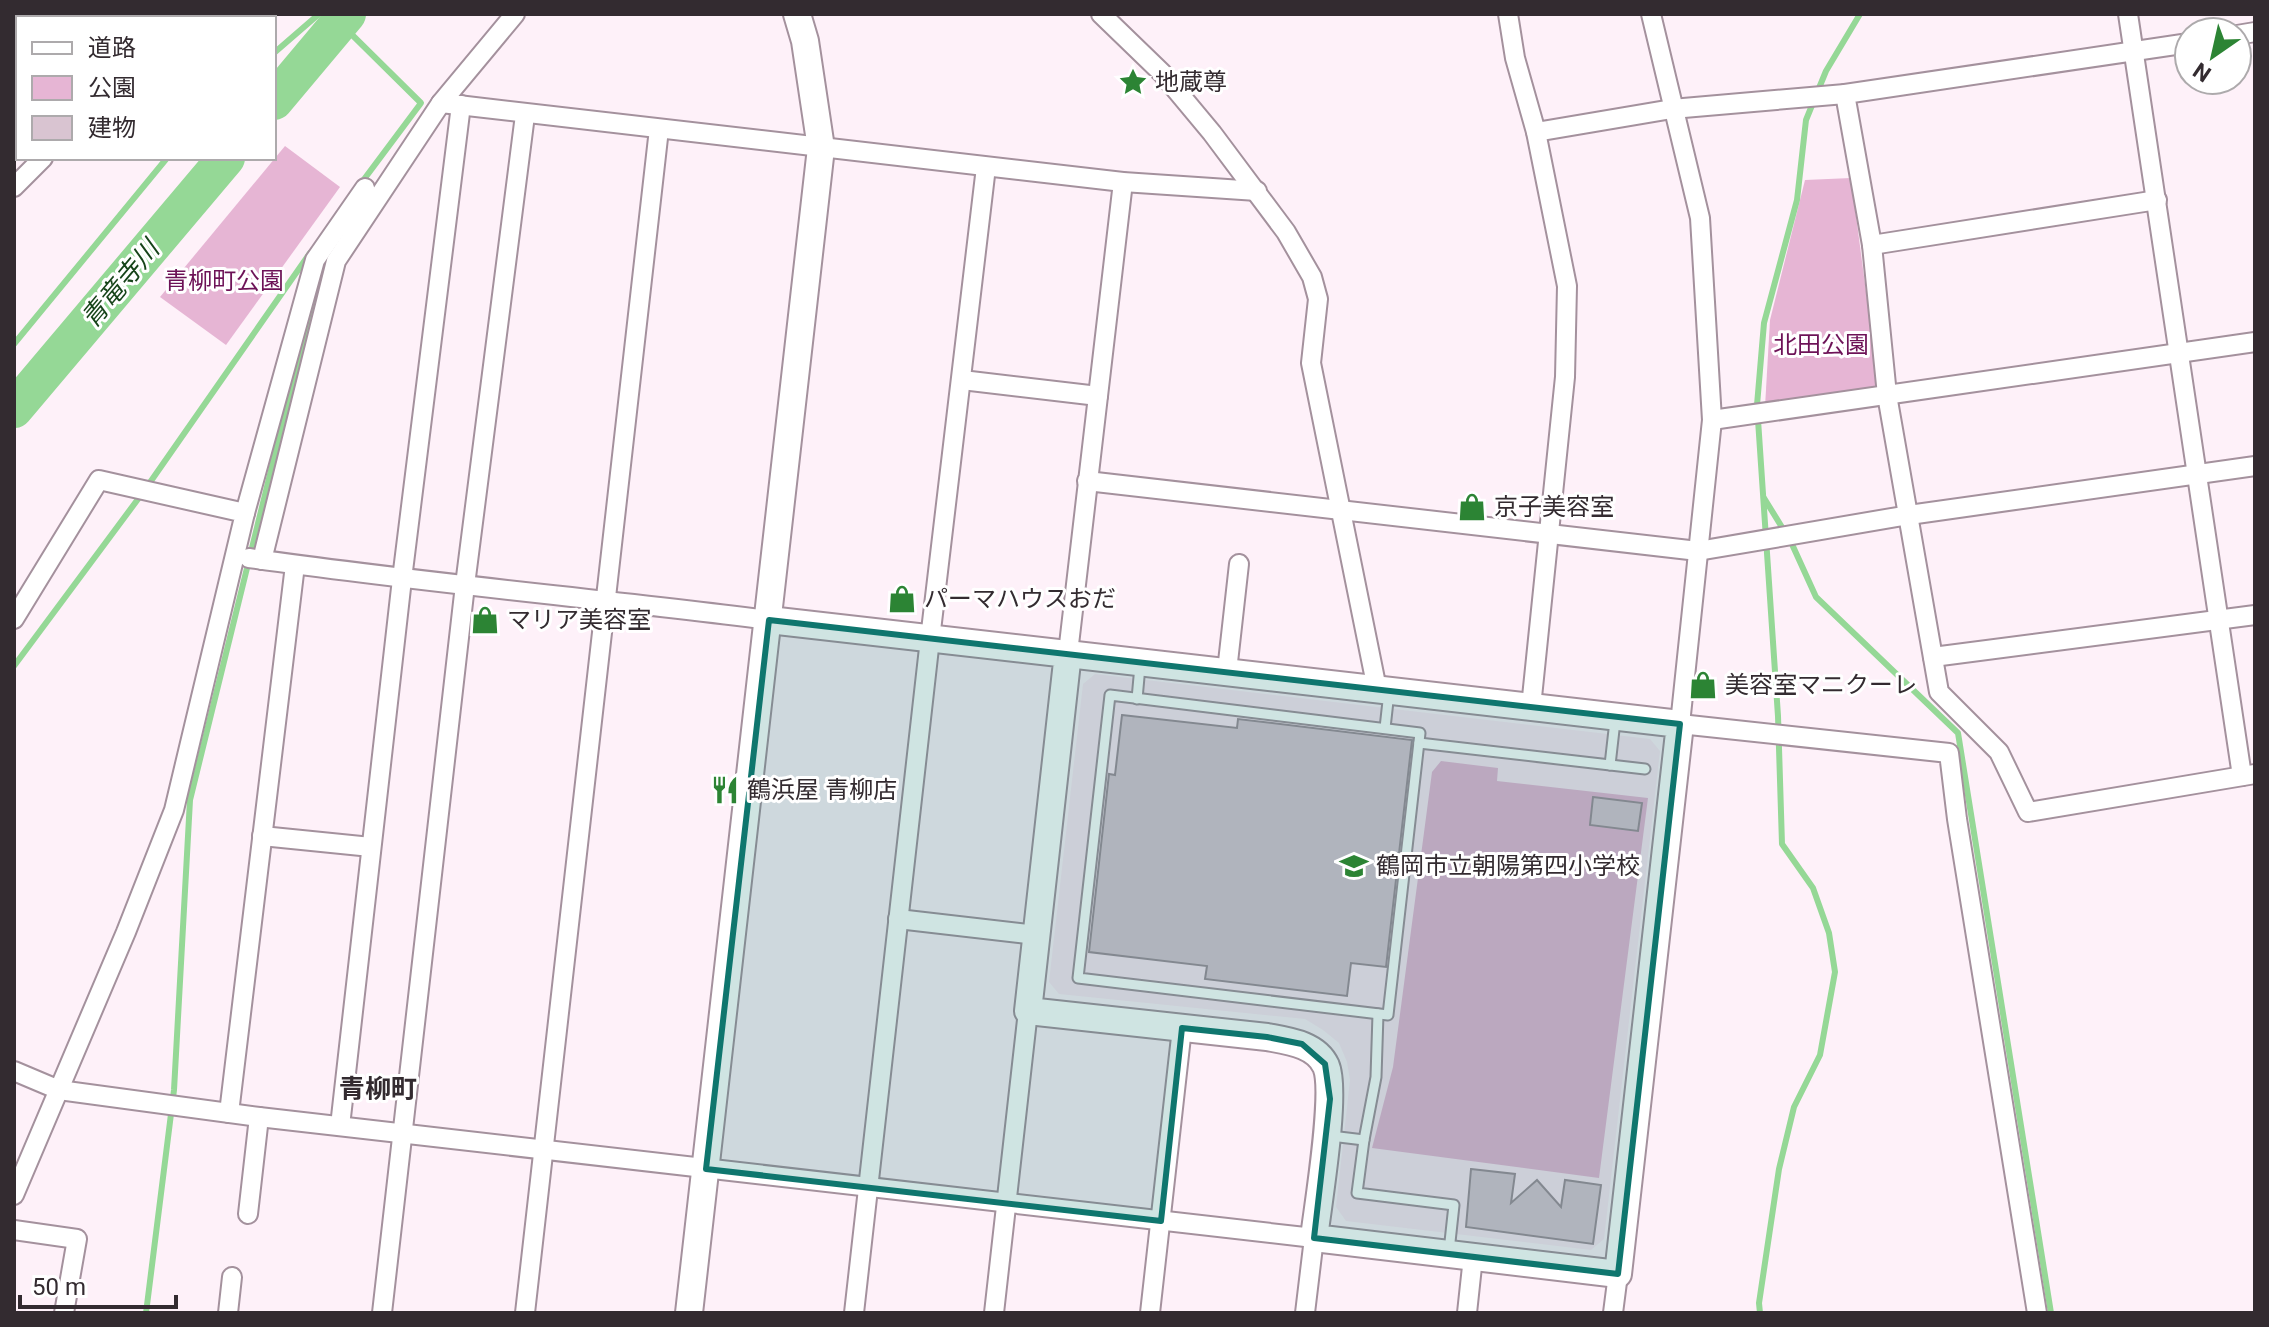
<svg xmlns="http://www.w3.org/2000/svg" width="2269" height="1327" font-family="Roboto,'Noto Sans JP',sans-serif">
<style>
.built{fill:#fce5f3}
.green{fill:#e6b5d4}
.lines{fill:none;stroke-linecap:round;stroke-linejoin:round}
.stream{stroke:#95d896;stroke-width:6}
.river{stroke:#95d896;stroke-width:38}
.building{fill:#d9c4d1;stroke:#a08d99;stroke-width:2}
.lane-casing{stroke:#a4919d;stroke-width:13}
.street-casing{stroke:#a4919d;stroke-width:22}
.secondary-casing{stroke:#a4919d;stroke-width:30}
.lane{stroke:#fff;stroke-width:9}
.street{stroke:#fff;stroke-width:18}
.secondary{stroke:#fff;stroke-width:26}
.marked{fill:#0f766e;fill-opacity:0.2;stroke:#0f766e;stroke-width:6;stroke-linejoin:round}
.labels{text-anchor:middle;stroke-width:6;stroke-linejoin:round;paint-order:stroke}
.poi-label{font-size:24px;fill:#332b30;stroke:#fff;text-anchor:start}
.park-label{font-size:24px;fill:#6d1257;stroke:#fff}
.water-label{font-size:26px;font-style:italic;fill:#164419;stroke:#fff}
.neighbourhood-label{font-size:26px;font-weight:bold;fill:#332b30;stroke:#fff}
</style>
<rect width="100%" height="100%" fill="#fef1f9"/>
<polygon class="built" points="1095,674 1650,739 1660,751 1604,1239 1591,1250 1346,1221 1336,1207 1350,1080 1347,1062 1339,1043 1323,1030 1305,1019 1059,994 1049,982 1083,684"/>
<g class="green">
<polygon points="285,146 340,187 226,345 160,297"/>
<polygon points="1851,178 1879,390 1765,407 1770,320 1805,180"/>
<polygon points="1441,761 1498,768 1497,781 1648,798 1599,1178 1372,1148 1393,1067 1432,772"/>
</g>
<g class="lines">
<g class="stream">
<polyline points="331,14 421,103 359,186"/>
<polyline points="274,53 319,14"/>
<polyline points="14,344 167,158"/>
<polyline points="1764,498 1791,542 1816,597 1958,733 2051,1313"/>
<polyline points="14,666 144,491 310,253"/>
<polyline points="146,1313 174,1090 190,800 292,385 328,254"/>
<polyline points="1760,1313 1759,1303 1779,1169 1794,1107 1820,1055 1835,972 1829,933 1813,888 1782,844 1778,716 1757,405 1764,323 1797,200 1806,120 1826,71 1860,14"/>
</g>
<g class="river">
<polyline points="274,101 347,14"/>
<polyline points="14,409 226,158"/>
</g>
</g>
<g class="building">
<polygon points="1122,715 1237,728 1238,719 1412,740 1386,967 1351,963 1347,996 1205,979 1207,966 1089,952 1109,774 1115,775"/>
<polygon points="1593,797 1642,803 1638,831 1590,825"/>
<polygon points="1471,1169 1515,1174 1511,1203 1537,1180 1561,1207 1565,1180 1601,1185 1593,1244 1466,1227"/>
</g>
<g class="lines">
<defs>
<g id="lane">
<polygon points="1110,695 1420,733 1388,1015 1078,978"/>
<polyline points="1137,699 1140,666"/>
<polyline points="1385,728 1389,692"/>
<polyline points="1419,743 1645,769"/>
<polyline points="1610,765 1615,721"/>
<polyline points="1378,1014 1376,1077 1364,1140 1357,1193 1454,1205 1449,1251"/>
<polyline points="1331,1136 1364,1140"/>
</g>
<g id="street">
<polyline points="1101,14 1162,73 1212,133 1286,232 1312,277 1318,299 1311,363 1377,689"/>
<polyline points="1508,14 1515,58 1536,132 1567,286 1565,377 1531,707"/>
<polyline points="1651,14 1700,218 1712,420 1680,724 1949,753 1957,819 2037,1313"/>
<polyline points="2128,14 2242,776"/>
<polyline points="2237,35 2255,32"/>
<polyline points="2189,43 1845,94 1872,245 1887,395 1939,692 1999,752 2028,812 2255,774"/>
<polyline points="441,103 1123,182 1257,191"/>
<polyline points="1536,132 1672,109 1845,94"/>
<polyline points="14,187 43,158"/>
<polyline points="1872,245 2157,200"/>
<polyline points="962,380 1098,396"/>
<polyline points="1712,420 2255,342"/>
<polyline points="1087,481 1698,551 1909,515 2255,466"/>
<polyline points="245,513 315,260 365,188"/>
<path d="M249,558C422,583 596,598 769,620"/>
<polyline points="262,560 336,261 441,103 515,14"/>
<polyline points="14,619 99,480 245,513 174,810 126,932 14,1195"/>
<polyline points="1068,653 1123,182"/>
<polyline points="1933,657 2255,615"/>
<polyline points="1227,671 1239,564"/>
<polyline points="262,836 371,847"/>
<polyline points="898,919 1036,935"/>
<polyline points="14,1071 59,1090 259,1117 1314,1238 1305,1313"/>
<polyline points="229,1113 295,565"/>
<polyline points="340,1126 402,579 461,105"/>
<polyline points="248,1214 259,1117"/>
<polyline points="14,1230 77,1239 64,1313"/>
<polyline points="228,1313 232,1277"/>
<polyline points="382,1313 465,585 525,115"/>
<polyline points="525,1313 659,129"/>
<polyline points="854,1313 930,639 986,167"/>
<polyline points="994,1313 1028,1011"/>
<polyline points="1150,1313 1182,1028"/>
<polyline points="1467,1313 1473,1257"/>
<polyline points="1613,1313 1618,1274"/>
</g>
<g id="secondary">
<path d="M769,620L1680,724L1618,1274L1314,1238C1318,1204 1337,1092 1326,1066C1316,1044 1288,1041 1267,1037L1028,1011L1068,653"/>
<polyline points="689,1313 821,148 805,41 797,14"/>
</g>
</defs>
<use href="#lane" class="lane-casing"/>
<use href="#street" class="street-casing"/>
<use href="#secondary" class="secondary-casing"/>
<use href="#lane" class="lane"/>
<use href="#street" class="street"/>
<use href="#secondary" class="secondary"/>
</g>
<path class="marked" d="M769,620L1680,724L1618,1274L1314,1238L1330,1099L1325,1064L1302,1044L1267,1037L1182,1028L1161,1221L706,1169Z"/>
<defs>
<symbol id="sight-bare" viewBox="-9 -9 18 18"><path d="M0-6L1.8-2.2L6-1.7L2.9 1.2L3.7 5.4L0 3.3L-3.7 5.4L-2.9 1.2L-6-1.7L-1.8-2.2Z" fill="#2c8434" stroke="#fff" stroke-width="2.5" paint-order="stroke"/></symbol>
<symbol id="shop-bare" viewBox="-9 -9 18 18"><path d="M-5-2.5h2.3a2.7 3.5 0 0 1 5.4 0H5L5.5 6h-11ZM-1.5-2.5h3a1.5 2.3 0 0 0-3 0Z" fill="#2c8434" stroke="#fff" stroke-width="2.5" paint-order="stroke"/></symbol>
<symbol id="restaurant-bare" viewBox="-9 -9 18 18"><path d="M-5-6h1v4h1v-4h1v4h1v-4h1v5L-1.5 .5V6h-2V.5L-5-1ZM5-6V6H3V1.5H1.5Q1.5-4 5-6Z" fill="#2c8434" stroke="#fff" stroke-width="2.5" paint-order="stroke"/></symbol>
<symbol id="school-bare" viewBox="-9 -9 18 18"><path d="M0-5L7-2L0 1L-7-2ZM-4 1L0 2.5L4 1V4Q0 6-4 4Z" fill="#2c8434" stroke="#fff" stroke-width="2.5" paint-order="stroke"/></symbol>
</defs>
<g fill-rule="evenodd">
<use href="#sight-bare" x="1113" y="62" width="40" height="40"/>
<use href="#shop-bare" x="1452" y="487" width="40" height="40"/>
<use href="#shop-bare" x="882" y="579" width="40" height="40"/>
<use href="#shop-bare" x="465" y="600" width="40" height="40"/>
<use href="#shop-bare" x="1683" y="665" width="40" height="40"/>
<use href="#restaurant-bare" x="705" y="770" width="40" height="40"/>
<use href="#school-bare" x="1334" y="846" width="40" height="40"/>
</g>
<g class="labels">
<g class="poi-label">
<text x="1155" y="90">地蔵尊</text>
<text x="1494" y="515">京子美容室</text>
<text x="924" y="607">パーマハウスおだ</text>
<text x="507" y="628">マリア美容室</text>
<text x="1725" y="693">美容室マニクーレ</text>
<text x="747" y="798">鶴浜屋 青柳店</text>
<text x="1376" y="874">鶴岡市立朝陽第四小学校</text>
</g>
<g class="park-label">
<text x="224" y="289">青柳町公園</text>
<text x="1821" y="353">北田公園</text>
</g>
<g class="water-label">
<text transform="translate(120 284) rotate(-50)" y="9">青竜寺川</text>
</g>
<g class="neighbourhood-label">
<text x="378" y="1098">青柳町</text>
</g>
</g>
<rect width="2269" height="1327" fill="none" stroke="#332b30" stroke-width="32"/>
<rect x="16" y="16" width="260" height="144" fill="#ffffff" stroke="#adaaac" stroke-width="2"/>
<rect x="32" y="42" width="40" height="12" fill="#ffffff" stroke="#adaaac" stroke-width="2"/>
<text x="88" y="56" font-size="24" fill="#332b30">道路</text>
<rect x="32" y="76" width="40" height="24" fill="#e6b5d4" stroke="#adaaac" stroke-width="2"/>
<text x="88" y="96" font-size="24" fill="#332b30">公園</text>
<rect x="32" y="116" width="40" height="24" fill="#d9c4d1" stroke="#adaaac" stroke-width="2"/>
<text x="88" y="136" font-size="24" fill="#332b30">建物</text>
<g transform="translate(2213 56) rotate(214)"><circle r="38" fill="#ffffff" stroke="#adaaac" stroke-width="2"/>
<path d="M0-6L14 30L0 20L-14 30Z" fill="#2c8434"/>
<text y="-12" font-size="22" font-weight="bold" text-anchor="middle" fill="#332b30">N</text>
</g>
<path d="M20 1295v12h156v-12" fill="none" stroke="#332b30" stroke-width="4"/>
<text x="32" y="1295" font-size="24" fill="#332b30" stroke="#ffffff" stroke-width="6" paint-order="stroke">50 m</text>
</svg>
